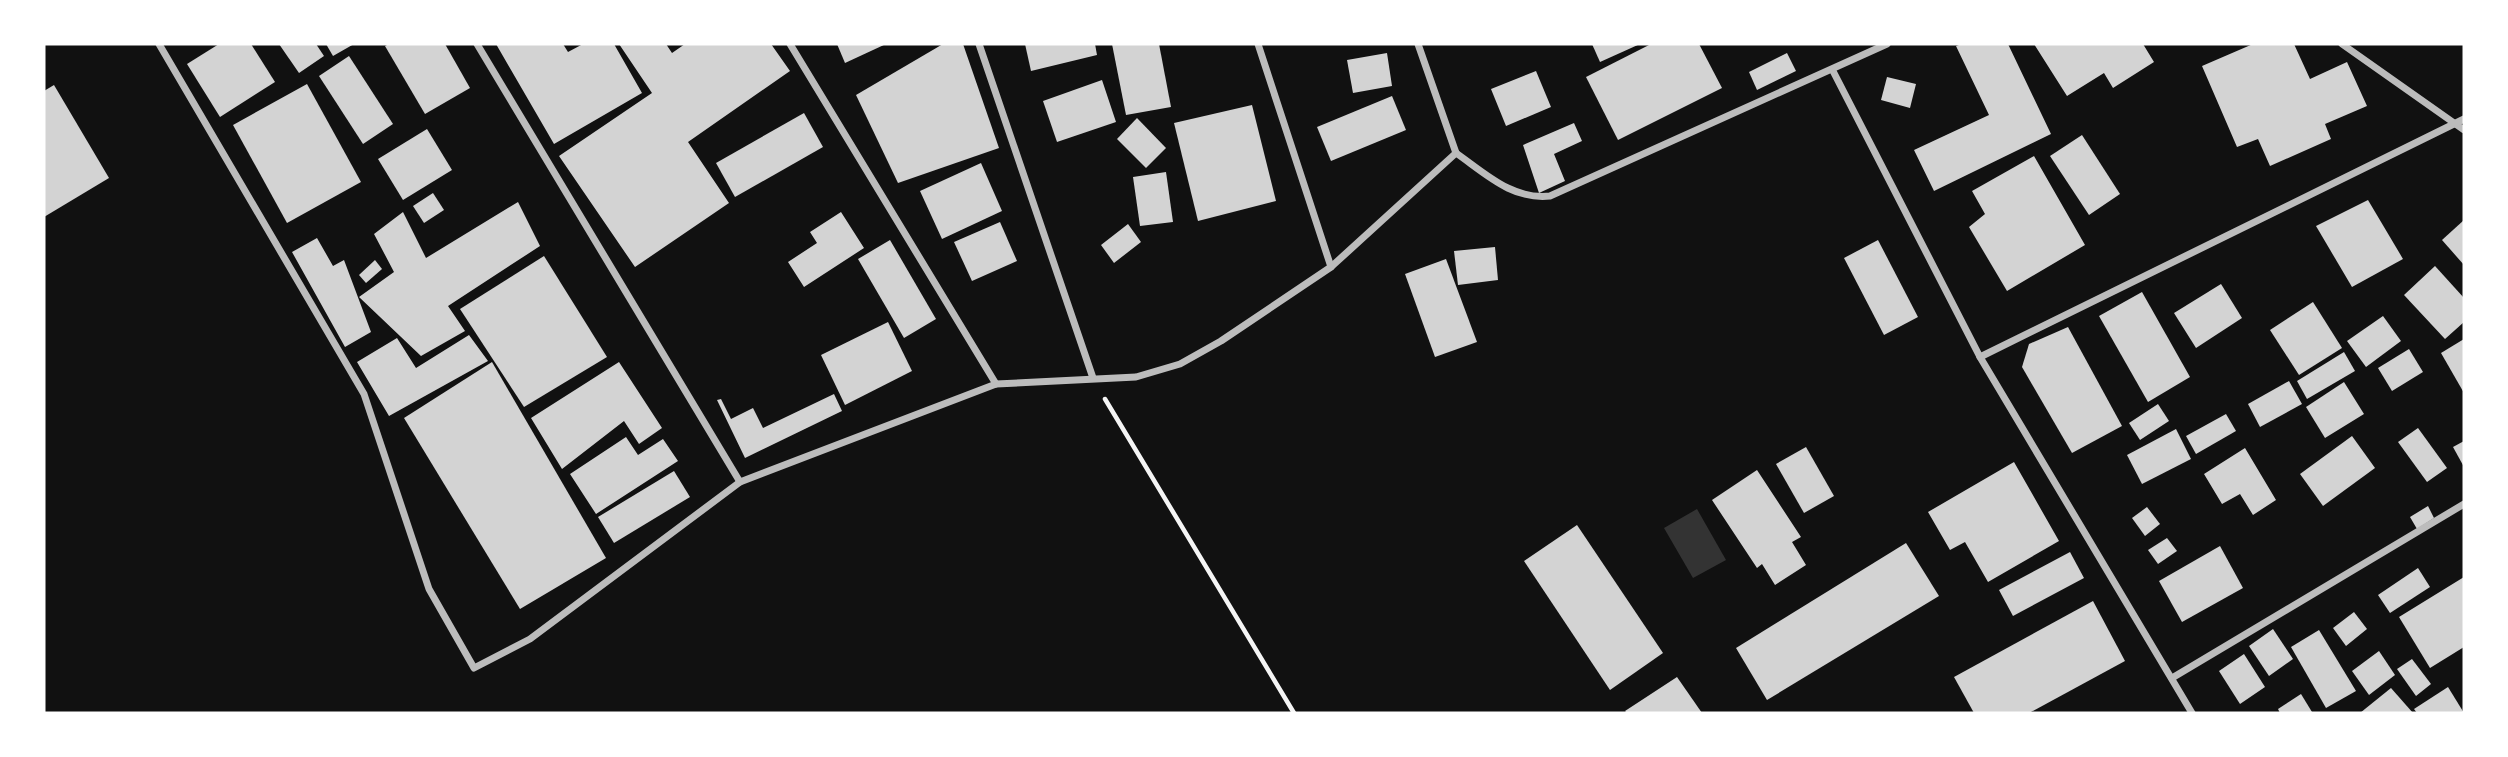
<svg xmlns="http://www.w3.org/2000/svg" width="2508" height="757" font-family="Signika,sans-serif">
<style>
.water{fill:#333}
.building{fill:#d3d3d3}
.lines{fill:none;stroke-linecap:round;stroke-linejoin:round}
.path{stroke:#f5f5f5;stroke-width:4.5}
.minor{stroke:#bcbcbc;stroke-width:7}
</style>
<rect width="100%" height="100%" fill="#111"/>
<polygon class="water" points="1697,509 1726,560 1693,578 1664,528"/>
<g class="building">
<polygon points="219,44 251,44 275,82 220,117 187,64"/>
<polygon points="279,44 316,44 324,56 299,73"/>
<polygon points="326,44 354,44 333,56"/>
<polygon points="389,44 445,44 470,88 425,114 385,46"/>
<polygon points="496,44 563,44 568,52 583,44 614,44 642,93 554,144"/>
<polygon points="619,44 666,44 672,53 685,44 771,44 790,71 688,142 729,203 635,267 559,156 652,93"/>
<polygon points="837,44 886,44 845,63"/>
<polygon points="943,44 963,44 999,148 898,183 856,95"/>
<polygon points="1025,44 1095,44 1097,55 1031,71"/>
<polygon points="1112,44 1159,44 1171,107 1126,115"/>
<polygon points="1592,44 1640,44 1600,62"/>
<polygon points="1651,44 1699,44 1722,88 1618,140 1586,77"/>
<polygon points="1962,44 2008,44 2051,134 1934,191 1914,150 1989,115 1956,46"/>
<polygon points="2034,44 2143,44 2154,62 2113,88 2104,73 2067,96"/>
<polygon points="2253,44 2294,44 2310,79 2347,62 2367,106 2325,124 2331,139 2270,166 2258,139 2237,147 2202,66"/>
<polygon points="1387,53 1392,86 1353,93 1347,60"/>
<polygon points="1787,53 1796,71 1757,90 1749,72"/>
<polygon points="349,56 393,124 363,144 319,76"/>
<polygon points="1536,71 1551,107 1506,126 1491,89"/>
<polygon points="1887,77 1916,84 1910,108 1881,100"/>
<polygon points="1102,80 1116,122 1057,142 1043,101"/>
<polygon points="307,84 361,182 287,223 233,125"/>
<polygon points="54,85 109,178 44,217 44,91"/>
<polygon points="1392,96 1406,130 1331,161 1317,127"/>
<polygon points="1252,105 1276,201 1198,221 1174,123"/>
<polygon points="804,113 823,147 735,197 716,163"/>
<polygon points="1137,118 1166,148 1146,168 1117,139"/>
<polygon points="1574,123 1582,141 1554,154 1565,181 1539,193 1523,145"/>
<polygon points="427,129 452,170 403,200 378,159"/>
<polygon points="2082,135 2120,194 2089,215 2050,156"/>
<polygon points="2034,156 2085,245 2007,291 1969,227 1985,214 1972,191"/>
<polygon points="981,163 1002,211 942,239 920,191"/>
<polygon points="1166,172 1173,222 1140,226 1133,177"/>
<polygon points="433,193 444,210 424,223 413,206"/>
<polygon points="2368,200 2403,259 2352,287 2316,226"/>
<polygon points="518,202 540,246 448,306 465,331 421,356 359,297 394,272 374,234 403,212 426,258"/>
<polygon points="841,212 864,248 804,287 788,262 817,243 810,232"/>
<polygon points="2464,220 2464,265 2442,240"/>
<polygon points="1000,222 1017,261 972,281 954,242"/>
<polygon points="1128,224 1141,242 1114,263 1101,245"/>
<polygon points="317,238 333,266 344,260 371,332 345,347 292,252"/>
<polygon points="890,240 936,319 904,338 858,259"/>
<polygon points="1878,240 1918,317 1884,335 1844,258"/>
<polygon points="1495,247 1498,280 1458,285 1454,251"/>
<polygon points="544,256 607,357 524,407 460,309"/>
<polygon points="1446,259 1477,342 1435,357 1405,274"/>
<polygon points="375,260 382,269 366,283 359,275"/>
<polygon points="2435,266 2464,298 2464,322 2445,339 2404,295"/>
<polygon points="2221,284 2242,318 2196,348 2174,313"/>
<polygon points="2142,292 2190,377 2148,402 2099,316"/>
<polygon points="2313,302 2342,348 2299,375 2270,330"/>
<polygon points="2383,316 2401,341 2366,367 2347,341"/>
<polygon points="888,322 912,371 845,405 821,355"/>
<polygon points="2068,327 2122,426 2072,453 2022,367 2029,344"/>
<polygon points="469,335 488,361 389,416 357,362 397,338 416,368"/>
<polygon points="2464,339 2464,393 2441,353"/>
<polygon points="2409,349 2423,372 2392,391 2378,368"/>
<polygon points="2344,352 2355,371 2307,399 2297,381"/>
<polygon points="492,362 606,558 520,609 404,418"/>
<polygon points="619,362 662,428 639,444 624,421 562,469 531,418"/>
<polygon points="2289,381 2302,404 2260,427 2248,404"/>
<polygon points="2344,382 2364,414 2325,438 2306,407"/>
<polygon points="834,394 842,411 745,458 717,400 721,399 731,419 753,408 763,428"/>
<polygon points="2158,404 2169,421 2140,440 2129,423"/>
<polygon points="2226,414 2236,431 2196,454 2186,436"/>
<polygon points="2418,428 2447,468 2427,482 2398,442"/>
<polygon points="2176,429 2191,459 2142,484 2127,455"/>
<polygon points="2352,436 2375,468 2323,506 2300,474"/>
<polygon points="626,437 638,455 663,439 678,461 596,514 570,474"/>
<polygon points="2464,441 2464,467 2453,447"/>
<polygon points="1806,447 1834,496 1804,513 1776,464"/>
<polygon points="2245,448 2276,500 2253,515 2240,494 2222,504 2204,474"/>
<polygon points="2014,462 2059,541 1988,582 1965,542 1950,550 1928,512"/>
<polygon points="1757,470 1801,537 1792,542 1806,565 1775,585 1762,564 1757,568 1712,500"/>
<polygon points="674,471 690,497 614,543 598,517"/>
<polygon points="2428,506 2434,518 2417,529 2410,517"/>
<polygon points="2147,507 2160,524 2145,536 2132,518"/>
<polygon points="1577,525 1663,653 1610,690 1524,561"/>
<polygon points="2167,538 2177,551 2158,564 2148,550"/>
<polygon points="1906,543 1939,596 1767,700 1736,648"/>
<polygon points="2220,546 2243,588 2182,622 2159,581"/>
<polygon points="2070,552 2084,578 2013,616 1999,590"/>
<polygon points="2418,568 2430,587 2390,613 2378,595"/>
<polygon points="2464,577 2464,647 2430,668 2399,617"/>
<polygon points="2093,601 2125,661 2029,713 1974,713 1954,677"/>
<polygon points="2354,612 2367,629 2346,646 2333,628"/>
<polygon points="2273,629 2293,659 2269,676 2249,646"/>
<polygon points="2319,630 2356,691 2326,708 2291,647"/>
<polygon points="2379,651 2395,675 2369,695 2352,671"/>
<polygon points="2244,654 2265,687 2240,704 2219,671"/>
<polygon points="2412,659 2431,684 2416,696 2397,669"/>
<polygon points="1677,677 1702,713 1627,713 1625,711"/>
<polygon points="2448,687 2464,713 2417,713 2414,709"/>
<polygon points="2391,688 2413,713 2360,713"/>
<polygon points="2301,694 2312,712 2280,713 2278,709"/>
</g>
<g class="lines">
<polyline class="path" points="1105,399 1294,713"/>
<g class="minor">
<polyline points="159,44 364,394 429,589 474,668 530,639 740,482 996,384 1136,377 1180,364 1221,341 1331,267 1456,153"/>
<polyline points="477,44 740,482"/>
<polyline points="790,44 996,384"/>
<polyline points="979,44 1093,378"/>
<polyline points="1258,44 1331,267"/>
<polyline points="1418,44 1456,153"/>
<polyline points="2342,44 2464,130"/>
<polyline points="1833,71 1980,357 2192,713"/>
<path d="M1456,153C1486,174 1512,200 1550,196L1887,44"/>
<polyline points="1980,357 2464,119"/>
<polyline points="2172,678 2464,504"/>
</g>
</g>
<rect width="2508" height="757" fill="none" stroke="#ffffff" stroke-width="91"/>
</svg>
